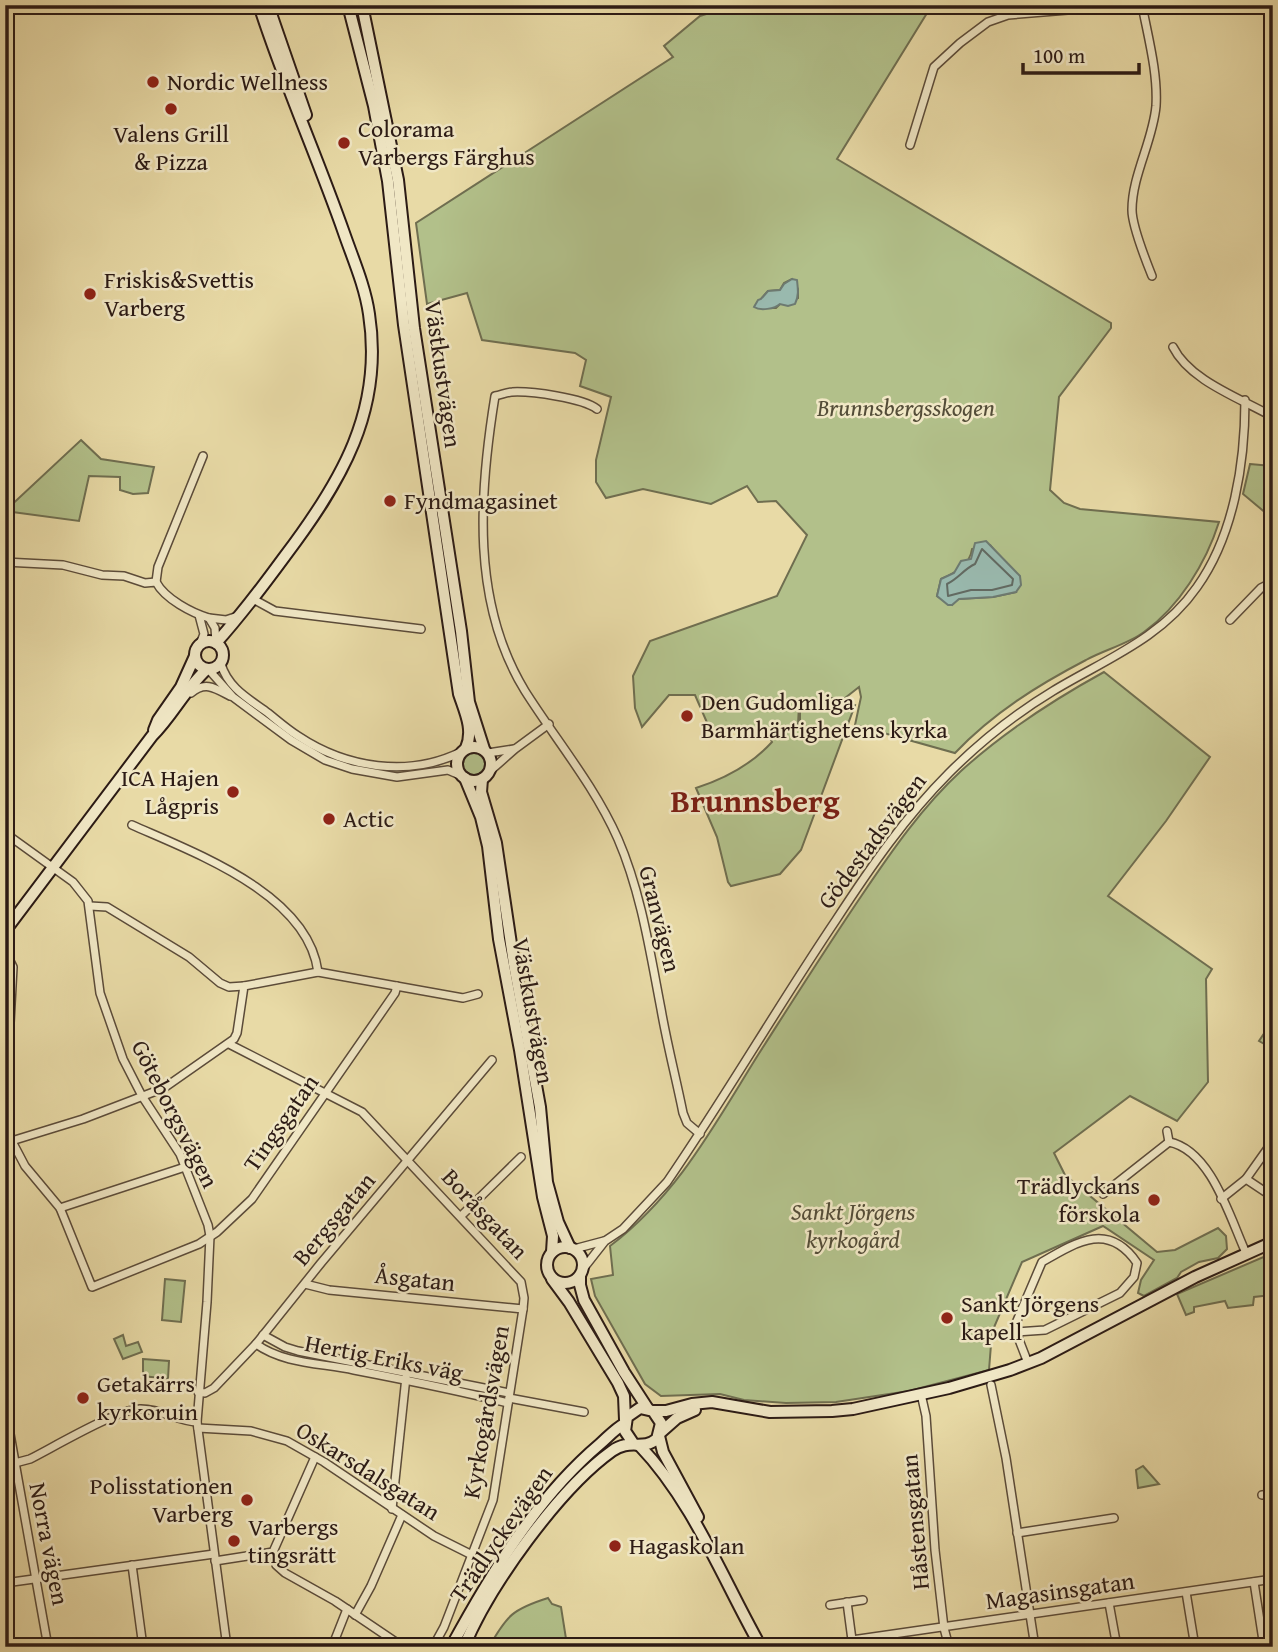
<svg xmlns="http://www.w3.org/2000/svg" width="1278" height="1652" font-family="'Gentium Book Plus',serif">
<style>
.green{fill:#b2c08a;stroke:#6f6e50;stroke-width:2;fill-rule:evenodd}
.water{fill:#99b9ae;stroke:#6d7a71;stroke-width:2}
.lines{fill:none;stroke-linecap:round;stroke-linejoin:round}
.shore{stroke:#626a62;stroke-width:2}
.street-casing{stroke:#5b4b39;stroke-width:10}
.secondary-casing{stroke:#2c1b15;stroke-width:14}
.street{stroke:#f0e7c5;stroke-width:7}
.secondary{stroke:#f0e7c5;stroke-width:10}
.poi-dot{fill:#8f2418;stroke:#f0e7c5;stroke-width:2.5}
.labels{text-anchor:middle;stroke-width:5;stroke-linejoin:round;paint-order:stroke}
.poi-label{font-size:24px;fill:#2c1b15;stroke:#f0e7c5;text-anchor:start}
.street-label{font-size:24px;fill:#2c1b15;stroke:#f0e7c5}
.park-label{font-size:24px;font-style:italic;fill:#544d38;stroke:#f0e7c5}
.district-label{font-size:32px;font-weight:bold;fill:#7a1f14;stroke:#f0e7c5}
</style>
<rect width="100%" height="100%" fill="#e8daa6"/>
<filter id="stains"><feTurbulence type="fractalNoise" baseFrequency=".00286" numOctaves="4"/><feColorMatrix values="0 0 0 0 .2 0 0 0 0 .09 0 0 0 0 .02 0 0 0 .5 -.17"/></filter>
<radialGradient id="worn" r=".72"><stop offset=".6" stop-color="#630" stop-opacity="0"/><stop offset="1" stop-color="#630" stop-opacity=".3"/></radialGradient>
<g class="green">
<path d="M734,5H932L837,159L1111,323V328L1059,397L1050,490L1064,503L1080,509L1219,522C1206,563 1179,607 1144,632C1128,644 1104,650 1086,660C1038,685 993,713 955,753L855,725L861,697L859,687L845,698H825L818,702L799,705L798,725L800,722V706L844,701L855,705L801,850L780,874L731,886L728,882L717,837L696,788C724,779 752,764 772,742L769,735L739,728L712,734L695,695H669L642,727L635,708L633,676L650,641L777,596L807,535L776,501L758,502L747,486L711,504L643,489L606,498L596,482V460L611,397L580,386L586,360L575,353L482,340L467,293L427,304L416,223L673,57L664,46L700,16ZM792,279L798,289V298L780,304L776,308H765L761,299L768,291L780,290L784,283ZM990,545L999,556L1016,592L993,597L958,599L952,605L937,596L941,579C955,573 970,565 972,549Z"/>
<polygon points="81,440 101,459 154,467 148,493 133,494 120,490 120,477 89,476 79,521 5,511"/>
<polygon points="1250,464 1273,466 1273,519 1243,494"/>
<path d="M1104,672L1210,757L1166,821L1108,896L1212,969L1206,979L1208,1082L1177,1121L1130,1096L1054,1153L1065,1175L1157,1252L1175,1250L1218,1228L1226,1236L1227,1249L1218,1258L1199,1262L1181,1272L1177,1278L1144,1296L1138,1293L1141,1280L1154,1260L1103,1226L1022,1262L992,1332L989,1370L909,1391L836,1402L786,1403L744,1400L720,1394L661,1396L645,1384L595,1296L591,1279L613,1275L610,1246C678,1194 713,1127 758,1055C792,1002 826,948 862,895C891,852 922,807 961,771C1004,732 1053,700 1104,672Z"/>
<circle cx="474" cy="763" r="14"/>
<polygon points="1269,1026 1273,1030 1273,1049 1259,1041"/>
<polygon points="1273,1253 1273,1295 1254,1297 1253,1305 1228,1308 1225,1301 1194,1307 1194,1312 1186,1315 1177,1294"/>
<polygon points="165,1279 185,1281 181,1322 162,1320"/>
<polygon points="123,1335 126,1346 138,1342 142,1352 123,1359 114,1339"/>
<polygon points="143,1359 169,1361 168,1379 143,1376"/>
<polygon points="1143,1466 1159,1484 1138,1488 1136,1470"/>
<path d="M548,1598L552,1604L561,1607L567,1645L489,1647C507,1615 513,1609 548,1598Z"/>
</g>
<g class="water">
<path d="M792,279L797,280C798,289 799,296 795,304L788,306L780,304C775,309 760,311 754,307L758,300L761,299L768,291L780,290L784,284Z"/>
<polygon points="986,541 1020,576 1021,585 1016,592 993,597 959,599 952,605 948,605 937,596 941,579 954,573 961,561 971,559 975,543"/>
</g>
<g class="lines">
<path class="shore" d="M982,549L1013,579L1012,585L992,590H971L948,596L947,584C959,578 964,569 975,564Z"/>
<defs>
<g id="street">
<path d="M1142,5C1148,37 1158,73 1156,106C1153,141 1132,175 1132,210C1132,225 1146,261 1152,276"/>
<polyline points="910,145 934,67 960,43 988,22 1008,15 1129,5"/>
<path d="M1173,347C1190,381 1240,398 1273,417"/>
<path d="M597,409C583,398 531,391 512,392C507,392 501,395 495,396C479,494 471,603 525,691C556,740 594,785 618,839C641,892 650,952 661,1009C667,1044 676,1078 683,1113L687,1123L700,1134"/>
<path d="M5,562L63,565L102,575L124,576L145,583L156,582C165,599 192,613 209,618L215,628L216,642"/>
<polyline points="156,582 158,567 203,456"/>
<polyline points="253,599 275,611 421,629"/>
<polyline points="199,615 204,634 200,644"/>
<polyline points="209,618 226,620 238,616"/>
<polyline points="1230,620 1261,588 1273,582"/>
<path d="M221,664C228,688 249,699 268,713C278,721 287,729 298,736C346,768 408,778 461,752"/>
<polyline points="209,670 233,697 291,740 325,760 352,769 397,777 448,770 462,776"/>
<path d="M191,693C205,681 215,688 230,696"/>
<polyline points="488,753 514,749"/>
<polyline points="489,772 515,749 549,724"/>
<path d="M132,825C195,853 308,894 318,972"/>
<polyline points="5,833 73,882 88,901 100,993 123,1059 142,1096 180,1154 208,1225 210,1236 207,1302 197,1422 227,1647"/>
<polyline points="90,906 107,907 189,957 220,983 229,987 244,986"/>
<polyline points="229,1044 362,1112 521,1282 524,1298 523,1309 493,1500 444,1627 433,1647"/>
<polyline points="5,1116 13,967 10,961"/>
<polyline points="5,1128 25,1166 60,1208 92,1287 199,1244 217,1232 252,1199 395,993 397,986"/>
<polyline points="1167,1131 1169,1142"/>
<polyline points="5,1143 83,1119 164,1088 234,1039 237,1033 244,986 318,972 463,998 478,994"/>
<polyline points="1246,1179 1273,1197"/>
<path d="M1103,1194L1169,1142C1211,1150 1230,1218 1246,1253"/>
<polyline points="1221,1199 1246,1179 1273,1141"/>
<polyline points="60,1208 185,1167"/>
<polyline points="461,1216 521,1157"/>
<polyline points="574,1249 604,1241"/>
<path d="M583,1269L605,1241L623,1229L667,1182C726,1096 778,1006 836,920C870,868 905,817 949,773C980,742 1015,714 1053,691C1104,660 1161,639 1197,587C1234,535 1245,463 1245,400"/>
<polyline points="305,1284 329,1290 523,1309"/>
<path d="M1016,1332L1045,1330L1120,1293L1134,1277L1137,1263C1109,1222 1078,1241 1042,1262L1016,1323V1332L1028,1363"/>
<polyline points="263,1335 285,1347 298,1351 509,1393"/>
<path d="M256,1344C284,1364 321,1363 354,1370C406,1380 457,1390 508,1403"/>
<polyline points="991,1385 1006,1458 1035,1647"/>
<polyline points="198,1392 205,1393 214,1388 256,1344 321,1263 492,1060"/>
<polyline points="921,1394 926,1416 935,1550 944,1628 949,1647"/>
<polyline points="509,1398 584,1412"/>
<polyline points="5,1406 48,1647"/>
<polyline points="198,1428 251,1431 287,1441 324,1462 434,1536 472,1555"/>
<path d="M15,1463L30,1459C52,1448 118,1409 139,1409C158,1408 177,1421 197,1422"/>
<polyline points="1262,1495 1273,1494"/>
<polyline points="392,1509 406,1377"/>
<polyline points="1017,1533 1114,1518"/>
<polyline points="273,1552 276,1565 285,1573 335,1601 403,1647"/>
<polyline points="215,1561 273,1552 315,1457"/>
<polyline points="132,1565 143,1647"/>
<polyline points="1254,1582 1264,1647"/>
<polyline points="5,1583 214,1554"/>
<polyline points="1186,1592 1195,1647"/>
<polyline points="847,1602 852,1640 1273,1579"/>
<polyline points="1109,1603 1117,1647"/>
<polyline points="830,1605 863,1600"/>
<polyline points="355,1615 371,1586 402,1515"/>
<polyline points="332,1647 347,1609"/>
</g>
<g id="secondary">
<polyline points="268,5 306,115"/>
<path d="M348,5L374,106L388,181L404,325L459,694C465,712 474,730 466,748"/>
<polyline points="362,5 398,180 414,328 461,631 469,702 484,749"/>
<circle cx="209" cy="655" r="14"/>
<path d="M216,643C241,615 263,586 285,556C341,482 384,410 369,314C365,286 353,259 344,233C317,156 284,83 259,5"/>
<polyline points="154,730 158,720 181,687 195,656"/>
<circle cx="474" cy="764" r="17"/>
<polyline points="465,778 481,817 488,846 499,939 520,1050 543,1197 553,1236 552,1252"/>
<polyline points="482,779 481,792 496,843 514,964 540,1107 547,1182 558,1222 570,1248"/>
<path d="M5,931L152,736C173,715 185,689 207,669"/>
<circle cx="565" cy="1265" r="18"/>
<polyline points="580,1276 580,1285 584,1300 624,1372 648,1409"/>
<polyline points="552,1279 569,1302 618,1383 624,1396 625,1420"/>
<polyline points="653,1411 666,1411 692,1404 712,1402 770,1412 832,1411 853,1409 949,1388 1010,1370 1041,1358 1195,1277 1273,1242"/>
<polyline points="660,1433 677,1418 695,1410"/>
<polyline points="659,1436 663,1452 698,1517"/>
<path d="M639,1445C693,1501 723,1580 761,1647"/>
<path d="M451,1647C491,1574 536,1498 600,1444C608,1437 615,1429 624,1424"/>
<path d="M464,1647C489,1586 559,1489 612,1451C630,1438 642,1451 657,1439L661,1423L653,1411L640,1408L627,1417L625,1431L633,1443"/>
</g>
</defs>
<use href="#street" class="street-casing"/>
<use href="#secondary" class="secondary-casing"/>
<use href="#street" class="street"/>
<use href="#secondary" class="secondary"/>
</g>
<g class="poi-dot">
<circle cx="153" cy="82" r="7"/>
<circle cx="171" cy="109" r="7"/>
<circle cx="344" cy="143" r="7"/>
<circle cx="90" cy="294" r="7"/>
<circle cx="390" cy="501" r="7"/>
<circle cx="687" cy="716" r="7"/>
<circle cx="233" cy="792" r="7"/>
<circle cx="329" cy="819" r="7"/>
<circle cx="1154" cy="1200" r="7"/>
<circle cx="947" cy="1318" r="7"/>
<circle cx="83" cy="1398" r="7"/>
<circle cx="247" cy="1500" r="7"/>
<circle cx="234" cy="1541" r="7"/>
<circle cx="615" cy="1546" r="7"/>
</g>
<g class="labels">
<g class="poi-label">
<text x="167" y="90">Nordic Wellness</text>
<text x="358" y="137">Colorama<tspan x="358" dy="28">Varbergs Färghus</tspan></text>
<text x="171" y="142" text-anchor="middle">Valens Grill<tspan x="171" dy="28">&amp; Pizza</tspan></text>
<text x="104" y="288">Friskis&amp;Svettis<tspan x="104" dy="28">Varberg</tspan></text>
<text x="404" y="509">Fyndmagasinet</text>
<text x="701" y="710">Den Gudomliga<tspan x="701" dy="28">Barmhärtighetens kyrka</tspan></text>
<text x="219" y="786" text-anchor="end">ICA Hajen<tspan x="219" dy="28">Lågpris</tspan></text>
<text x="343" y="827">Actic</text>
<text x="1140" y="1194" text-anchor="end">Trädlyckans<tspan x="1140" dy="28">förskola</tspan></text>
<text x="961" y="1312">Sankt Jörgens<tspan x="961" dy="28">kapell</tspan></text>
<text x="97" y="1392">Getakärrs<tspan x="97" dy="28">kyrkoruin</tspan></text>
<text x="233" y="1494" text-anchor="end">Polisstationen<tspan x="233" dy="28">Varberg</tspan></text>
<text x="248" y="1535">Varbergs<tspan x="248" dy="28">tingsrätt</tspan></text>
<text x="629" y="1554">Hagaskolan</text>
</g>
<g class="street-label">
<text transform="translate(443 374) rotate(82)" y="8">Västkustvägen</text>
<text transform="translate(872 841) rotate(-53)" y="8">Gödestadsvägen</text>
<text transform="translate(660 919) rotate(76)" y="8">Granvägen</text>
<text transform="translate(533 1011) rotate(80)" y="8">Västkustvägen</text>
<text transform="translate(175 1114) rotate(63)" y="8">Göteborgsvägen</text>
<text transform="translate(281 1123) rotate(-55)" y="8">Tingsgatan</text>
<text transform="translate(485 1214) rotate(47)" y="8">Boråsgatan</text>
<text transform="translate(334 1219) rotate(-50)" y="8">Bergsgatan</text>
<text transform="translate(415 1279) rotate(6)" y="8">Åsgatan</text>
<text transform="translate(384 1358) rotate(11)" y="8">Hertig Eriks väg</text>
<text transform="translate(486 1412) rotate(-80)" y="8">Kyrkogårdsvägen</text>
<text transform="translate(368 1471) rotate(32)" y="8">Oskarsdalsgatan</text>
<text transform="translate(915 1522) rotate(-95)" y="8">Håstensgatan</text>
<text transform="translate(501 1534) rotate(-55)" y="8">Trädlyckevägen</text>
<text transform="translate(49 1544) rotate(79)" y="8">Norra vägen</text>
<text transform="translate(1060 1591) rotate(-8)" y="8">Magasinsgatan</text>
</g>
<g class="park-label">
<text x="906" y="416">Brunnsbergsskogen</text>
<text x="853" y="1220">Sankt Jörgens<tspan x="853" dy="28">kyrkogård</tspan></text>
</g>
<g class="district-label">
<text x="755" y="812">Brunnsberg</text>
</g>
</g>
<rect width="1278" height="1652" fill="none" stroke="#e8daa6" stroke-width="28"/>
<rect x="7" y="7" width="1264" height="1638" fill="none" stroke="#2c1b15" stroke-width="3.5"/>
<rect x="14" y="14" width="1250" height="1624" fill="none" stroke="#2c1b15" stroke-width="2"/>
<path d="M1023 63v10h116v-10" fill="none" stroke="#2c1b15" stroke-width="3.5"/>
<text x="1033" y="63" font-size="21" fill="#2c1b15" stroke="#f0e7c5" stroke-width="5" paint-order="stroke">100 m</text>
<rect width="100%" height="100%" filter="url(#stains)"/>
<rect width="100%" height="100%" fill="url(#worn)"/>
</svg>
